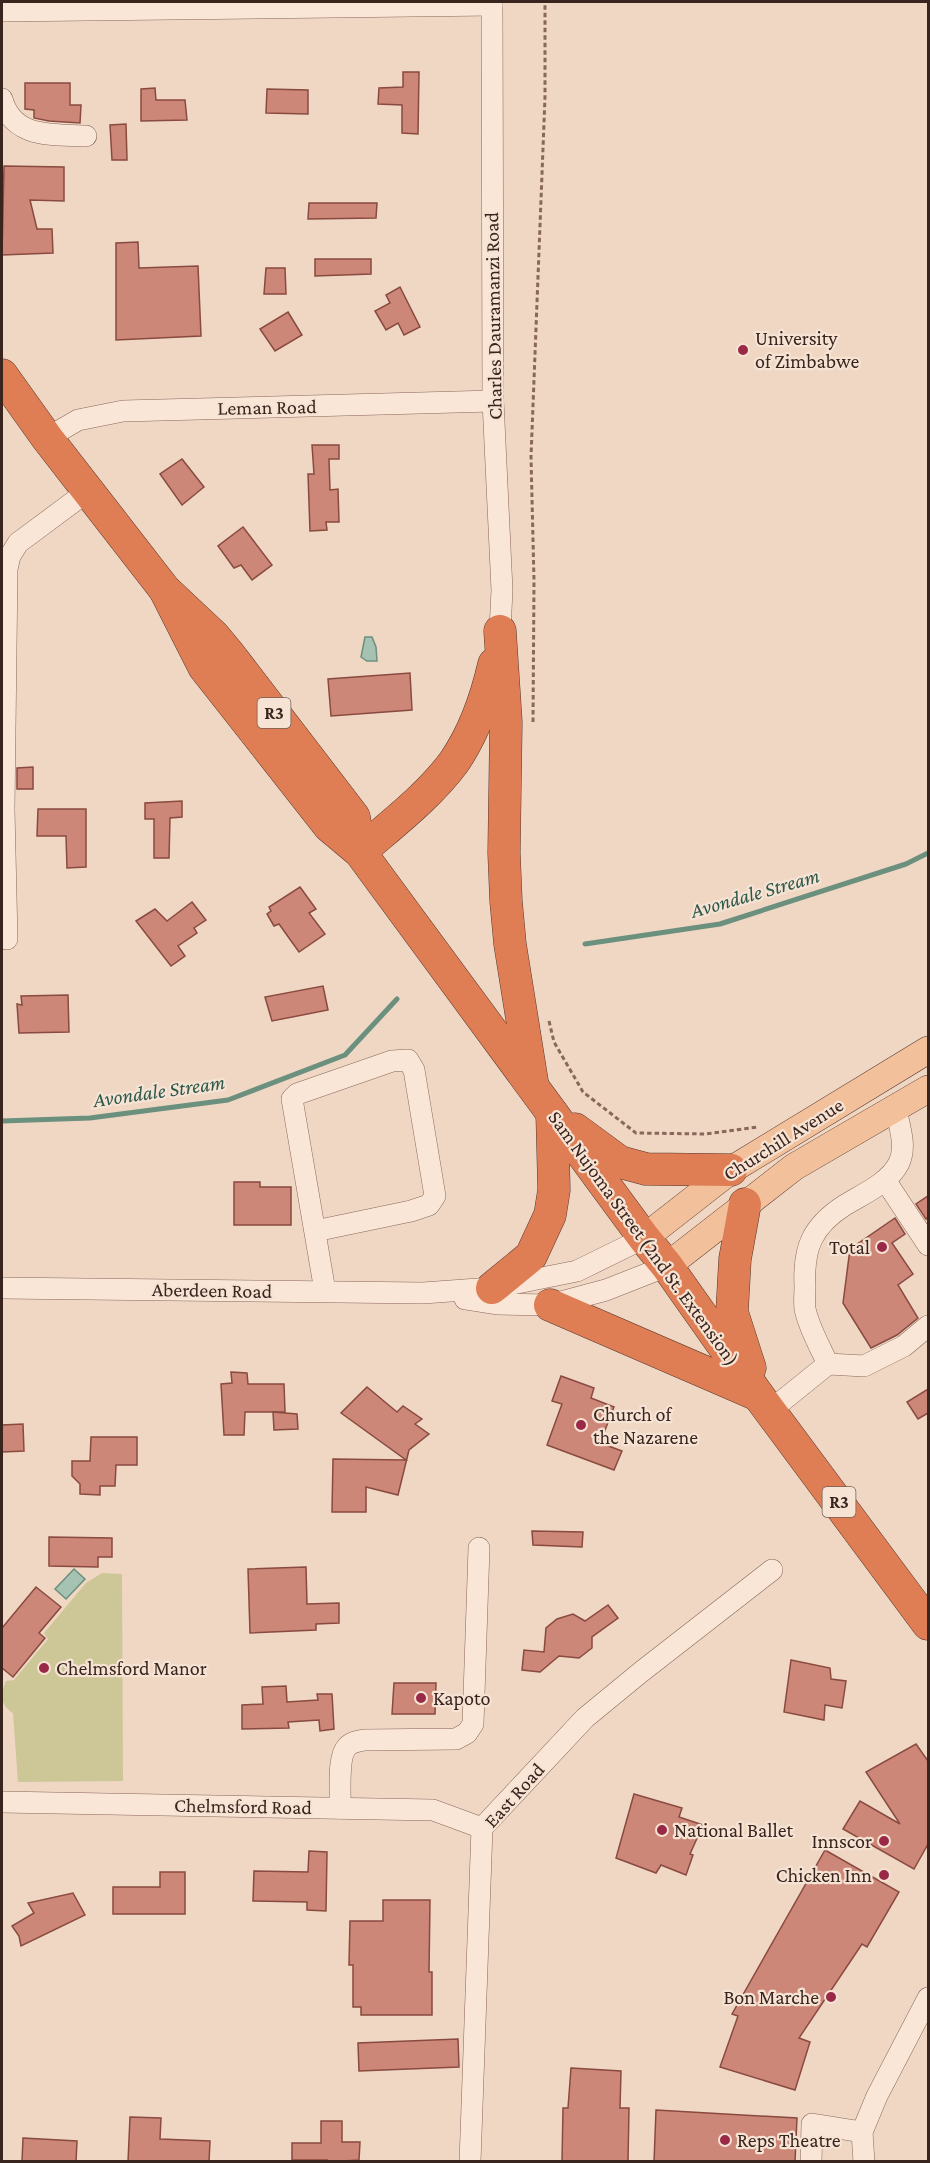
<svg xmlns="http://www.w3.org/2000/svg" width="930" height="2163" font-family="'Crimson Pro',serif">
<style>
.green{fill:#cdc697}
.water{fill:#a6c2b2;stroke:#6c907e;stroke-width:1.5}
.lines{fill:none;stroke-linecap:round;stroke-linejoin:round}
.stream{stroke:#6c907e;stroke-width:5}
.building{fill:#cd8779;stroke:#894a3f;stroke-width:1.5}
.minor-casing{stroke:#89675a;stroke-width:22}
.major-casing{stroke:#57372e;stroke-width:28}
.highway-casing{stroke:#57372e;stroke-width:33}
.path{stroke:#89675a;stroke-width:3;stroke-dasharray:4.5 3;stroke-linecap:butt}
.minor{stroke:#f9e6d7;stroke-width:21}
.major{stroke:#f2c19b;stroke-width:27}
.highway{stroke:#df7e54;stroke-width:32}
.poi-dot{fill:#992946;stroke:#f6e3d3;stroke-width:2}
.labels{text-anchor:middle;stroke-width:4.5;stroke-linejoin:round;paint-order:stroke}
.shield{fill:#f6e3d3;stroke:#725d54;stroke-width:1.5}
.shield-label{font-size:18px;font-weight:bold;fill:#39241e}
.street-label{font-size:20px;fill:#39241e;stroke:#f6e3d3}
.poi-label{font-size:20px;fill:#39241e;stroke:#f6e3d3;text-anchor:start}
.water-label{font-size:21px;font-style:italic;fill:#2d594b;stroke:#f6e3d3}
</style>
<rect width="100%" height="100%" fill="#efd7c4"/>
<path class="green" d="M102,1573L122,1574L123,1781L18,1782L13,1713C0,1705 0,1694 6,1681L14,1680L48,1639L44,1633L86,1583Z"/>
<g class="water">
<polygon points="365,637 372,637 376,647 377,661 367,661 361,657"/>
<polygon points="74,1569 85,1579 66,1599 55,1589"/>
</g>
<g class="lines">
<g class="stream">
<polyline points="585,944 720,924 906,864 928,853"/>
<polyline points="2,1121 90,1118 228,1100 345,1055 397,999"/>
</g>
</g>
<g class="building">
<polygon points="403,72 419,72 418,134 402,133 402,105 378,104 379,88 403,87"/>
<polygon points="25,83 70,83 70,105 81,105 80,123 49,121 34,118 34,110 25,109"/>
<polygon points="155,88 156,100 185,100 187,120 141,121 141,89"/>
<polygon points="267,89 308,90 308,114 266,113"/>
<polygon points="126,124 127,160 112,160 110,125"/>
<polygon points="4,166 64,167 64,201 30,200 37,229 52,229 53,253 2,255"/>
<polygon points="309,203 377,203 376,218 308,219"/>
<polygon points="138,242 139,268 198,266 201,336 116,340 116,243"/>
<polygon points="315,259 371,259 371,274 315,276"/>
<polygon points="266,268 285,268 286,294 264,294"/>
<polygon points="400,287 420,327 404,335 398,323 386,330 375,311 390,303 386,295"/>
<polygon points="288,312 302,335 275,351 260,329"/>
<polygon points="312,445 339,445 339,459 329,459 330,490 338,489 339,522 326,522 327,530 310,531 308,474 314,474"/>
<polygon points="182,459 204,487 182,505 160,474"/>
<polygon points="243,527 272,565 252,580 241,565 234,568 218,546"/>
<polygon points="410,673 412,710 331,716 328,679"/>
<polygon points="33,767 33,789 17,789 17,768"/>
<polygon points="182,801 182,817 170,818 169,858 154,858 154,819 145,819 145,803"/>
<polygon points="38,809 86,809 86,867 67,868 66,836 37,836"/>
<polygon points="300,887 316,909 309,913 325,934 299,952 279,924 274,926 267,914 271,911 269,907"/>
<polygon points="192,902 206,920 194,928 197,933 178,946 185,956 171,966 136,921 155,909 167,921"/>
<polygon points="323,986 328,1010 272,1021 265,997"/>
<polygon points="68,995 69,1032 19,1033 17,1004 22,1005 21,996"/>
<polygon points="234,1182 260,1182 260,1187 291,1187 291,1225 234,1225"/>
<polygon points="928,1196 928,1217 926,1219 916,1204"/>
<polygon points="895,1218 905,1234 892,1243 913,1274 898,1285 918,1318 897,1335 871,1348 843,1303 850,1249"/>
<polygon points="231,1372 247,1373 248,1384 284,1384 285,1412 245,1412 244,1435 224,1435 221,1384 232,1383"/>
<polygon points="561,1376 594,1388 591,1398 614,1407 600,1443 622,1451 614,1470 547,1445 562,1404 552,1401"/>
<polygon points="367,1387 397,1412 403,1406 422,1419 415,1424 429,1434 409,1450 398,1495 366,1487 366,1512 332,1512 333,1459 406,1460 341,1413"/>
<polygon points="928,1389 928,1413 918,1419 907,1402"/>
<polygon points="273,1412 297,1414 298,1429 274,1430"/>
<polygon points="23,1424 24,1451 2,1452 2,1425"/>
<polygon points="91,1437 137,1437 137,1465 116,1465 115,1486 100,1486 100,1495 80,1494 80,1484 72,1476 72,1461 90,1461"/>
<polygon points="532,1531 583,1532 582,1547 533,1545"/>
<polygon points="49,1537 112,1538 112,1557 98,1557 98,1567 49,1566"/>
<polygon points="306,1567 307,1604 339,1603 339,1623 316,1624 316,1630 250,1633 248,1569"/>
<polygon points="36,1587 61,1607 39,1633 45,1638 13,1677 2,1668 2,1628"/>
<polygon points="608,1605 618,1618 592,1637 592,1648 579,1658 559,1656 540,1672 522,1670 524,1650 544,1652 546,1628 557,1619 573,1614 585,1621"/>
<polygon points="791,1660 830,1668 831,1679 846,1681 842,1708 825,1705 824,1720 784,1712"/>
<polygon points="394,1683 436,1683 435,1714 392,1714"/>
<polygon points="286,1686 287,1702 318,1700 317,1694 332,1694 334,1729 320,1731 319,1720 288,1722 289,1728 242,1729 242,1705 263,1704 262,1687"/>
<polygon points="916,1744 928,1761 928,1844 914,1869 843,1829 860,1801 900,1824 866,1772"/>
<polygon points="634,1794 682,1808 679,1817 703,1825 690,1854 693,1855 686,1875 661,1865 656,1873 616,1858"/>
<polygon points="825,1850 899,1892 867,1947 862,1944 799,2038 810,2042 795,2090 720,2067 738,2016 732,2014"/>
<polygon points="309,1851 327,1852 326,1911 307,1910 307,1902 253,1901 254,1871 308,1872"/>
<polygon points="160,1872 185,1872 185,1914 113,1914 113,1887 160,1887"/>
<polygon points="73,1893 85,1915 21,1946 19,1936 12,1926 34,1913 28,1903"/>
<polygon points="383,1900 430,1900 429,1972 432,1972 432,2015 361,2015 361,2007 353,2007 353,1965 349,1965 350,1921 383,1921"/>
<polygon points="458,2039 459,2067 359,2071 358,2043"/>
<polygon points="571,2068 621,2071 620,2108 629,2108 628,2162 562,2162 563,2108 568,2108"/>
<polygon points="656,2110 797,2118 795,2162 654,2162"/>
<polygon points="130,2117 161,2118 160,2139 210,2141 209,2162 128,2162"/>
<polygon points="321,2121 342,2121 342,2142 360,2142 359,2160 327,2162 327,2160 292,2160 292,2143 321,2143"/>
<polygon points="23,2138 77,2141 76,2162 22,2162"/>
</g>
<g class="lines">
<defs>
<g id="minor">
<polyline points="492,2 493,401 502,590 500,631"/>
<polyline points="2,11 492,5"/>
<path d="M2,99C13,139 52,134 86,136"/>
<polyline points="47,438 78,420 123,411 493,401"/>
<polyline points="7,939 4,810 7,569 10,556 18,543 88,491"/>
<polyline points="885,1180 928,1245"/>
<polyline points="315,1231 411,1211 429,1205 435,1196 414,1070 408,1060 392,1061 297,1094 292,1099 325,1291"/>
<polyline points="2,1288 423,1293 492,1288 577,1271 644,1238"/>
<polyline points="465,1299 497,1304 550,1305 606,1290 667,1266"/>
<polyline points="828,1364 864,1366 904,1346 928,1326"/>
<path d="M771,1410L828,1364C820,1347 809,1328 805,1309C804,1302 805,1293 805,1286C803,1248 812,1226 845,1205C863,1194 889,1183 899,1163C907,1146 899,1126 896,1109"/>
<polyline points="2,1802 433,1810 482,1828"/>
<path d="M340,1808C341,1794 337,1757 347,1747C351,1742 358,1741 364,1740L456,1739L467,1733L473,1724L479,1548"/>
<polyline points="470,2162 482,1828 585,1718 641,1672 772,1570"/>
<polyline points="811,2162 812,2124 862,2132"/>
<polyline points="864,2162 862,2132 877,2096 928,1998"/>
</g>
<g id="major">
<polyline points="644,1238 731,1170 928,1050"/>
<polyline points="667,1266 794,1167 928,1089"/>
</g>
<g id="highway">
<polyline points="2,375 47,438 165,590 214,636 229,654 354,817 360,852"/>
<polyline points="165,590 204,667 329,826 360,852 644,1238 667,1266 758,1395 928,1624"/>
<polyline points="500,631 506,722 504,853 506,901 510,944 532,1081"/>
<path d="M360,852C392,824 429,796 454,762C474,733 486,699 494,664"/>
<polyline points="575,1129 620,1162 646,1169 731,1170"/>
<polyline points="745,1204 735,1259 732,1312 750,1368"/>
<polyline points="492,1288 531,1256 550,1215 554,1190 552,1113"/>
<polyline points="550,1305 758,1395"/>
</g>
</defs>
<use href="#minor" class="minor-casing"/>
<use href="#major" class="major-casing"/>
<use href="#highway" class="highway-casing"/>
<g class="path">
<polyline points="533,722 534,581 531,457 545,97 545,2"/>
<polyline points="549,1021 554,1042 583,1092 636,1133 706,1134 758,1127"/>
</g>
<use href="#minor" class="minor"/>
<use href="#major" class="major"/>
<use href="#highway" class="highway"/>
</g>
<g class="poi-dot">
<circle cx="743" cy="350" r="6"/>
<circle cx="882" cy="1247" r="6"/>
<circle cx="581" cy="1425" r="6"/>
<circle cx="44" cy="1668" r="6"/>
<circle cx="421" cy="1698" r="6"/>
<circle cx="662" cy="1830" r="6"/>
<circle cx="884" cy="1841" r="6"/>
<circle cx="884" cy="1875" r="6"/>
<circle cx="831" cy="1997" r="6"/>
<circle cx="725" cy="2140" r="6"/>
</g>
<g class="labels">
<g class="shield">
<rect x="257.5" y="698" width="33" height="30" rx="4.5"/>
<rect x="822.5" y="1487" width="33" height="30" rx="4.5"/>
</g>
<g class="shield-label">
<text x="274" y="719">R3</text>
<text x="839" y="1508">R3</text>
</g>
<g class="street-label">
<text transform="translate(493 316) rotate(-91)" y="7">Charles Dauramanzi Road</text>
<text transform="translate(267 407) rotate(-1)" y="7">Leman Road</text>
<text transform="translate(783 1139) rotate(-32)" y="7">Churchill Avenue</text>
<text transform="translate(644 1238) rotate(54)" y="7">Sam Nujoma Street (2nd St. Extension)</text>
<text transform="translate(212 1290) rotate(1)" y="7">Aberdeen Road</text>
<text transform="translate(514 1795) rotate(-48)" y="7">East Road</text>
<text transform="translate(243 1806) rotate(1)" y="7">Chelmsford Road</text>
</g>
<g class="poi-label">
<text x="755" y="345">University<tspan x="755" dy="23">of Zimbabwe</tspan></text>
<text x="870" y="1254" text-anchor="end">Total</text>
<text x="593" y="1421">Church of<tspan x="593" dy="23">the Nazarene</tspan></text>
<text x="56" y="1675">Chelmsford Manor</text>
<text x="433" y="1705">Kapoto</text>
<text x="674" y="1837">National Ballet</text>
<text x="872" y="1848" text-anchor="end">Innscor</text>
<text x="872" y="1882" text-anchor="end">Chicken Inn</text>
<text x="819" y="2004" text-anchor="end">Bon Marche</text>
<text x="737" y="2147">Reps Theatre</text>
</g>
<g class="water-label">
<text transform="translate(755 893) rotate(-16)" y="7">Avondale Stream</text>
<text transform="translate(159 1091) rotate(-8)" y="7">Avondale Stream</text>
</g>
</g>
<rect width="930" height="2163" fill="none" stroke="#39241e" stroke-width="6"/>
</svg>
